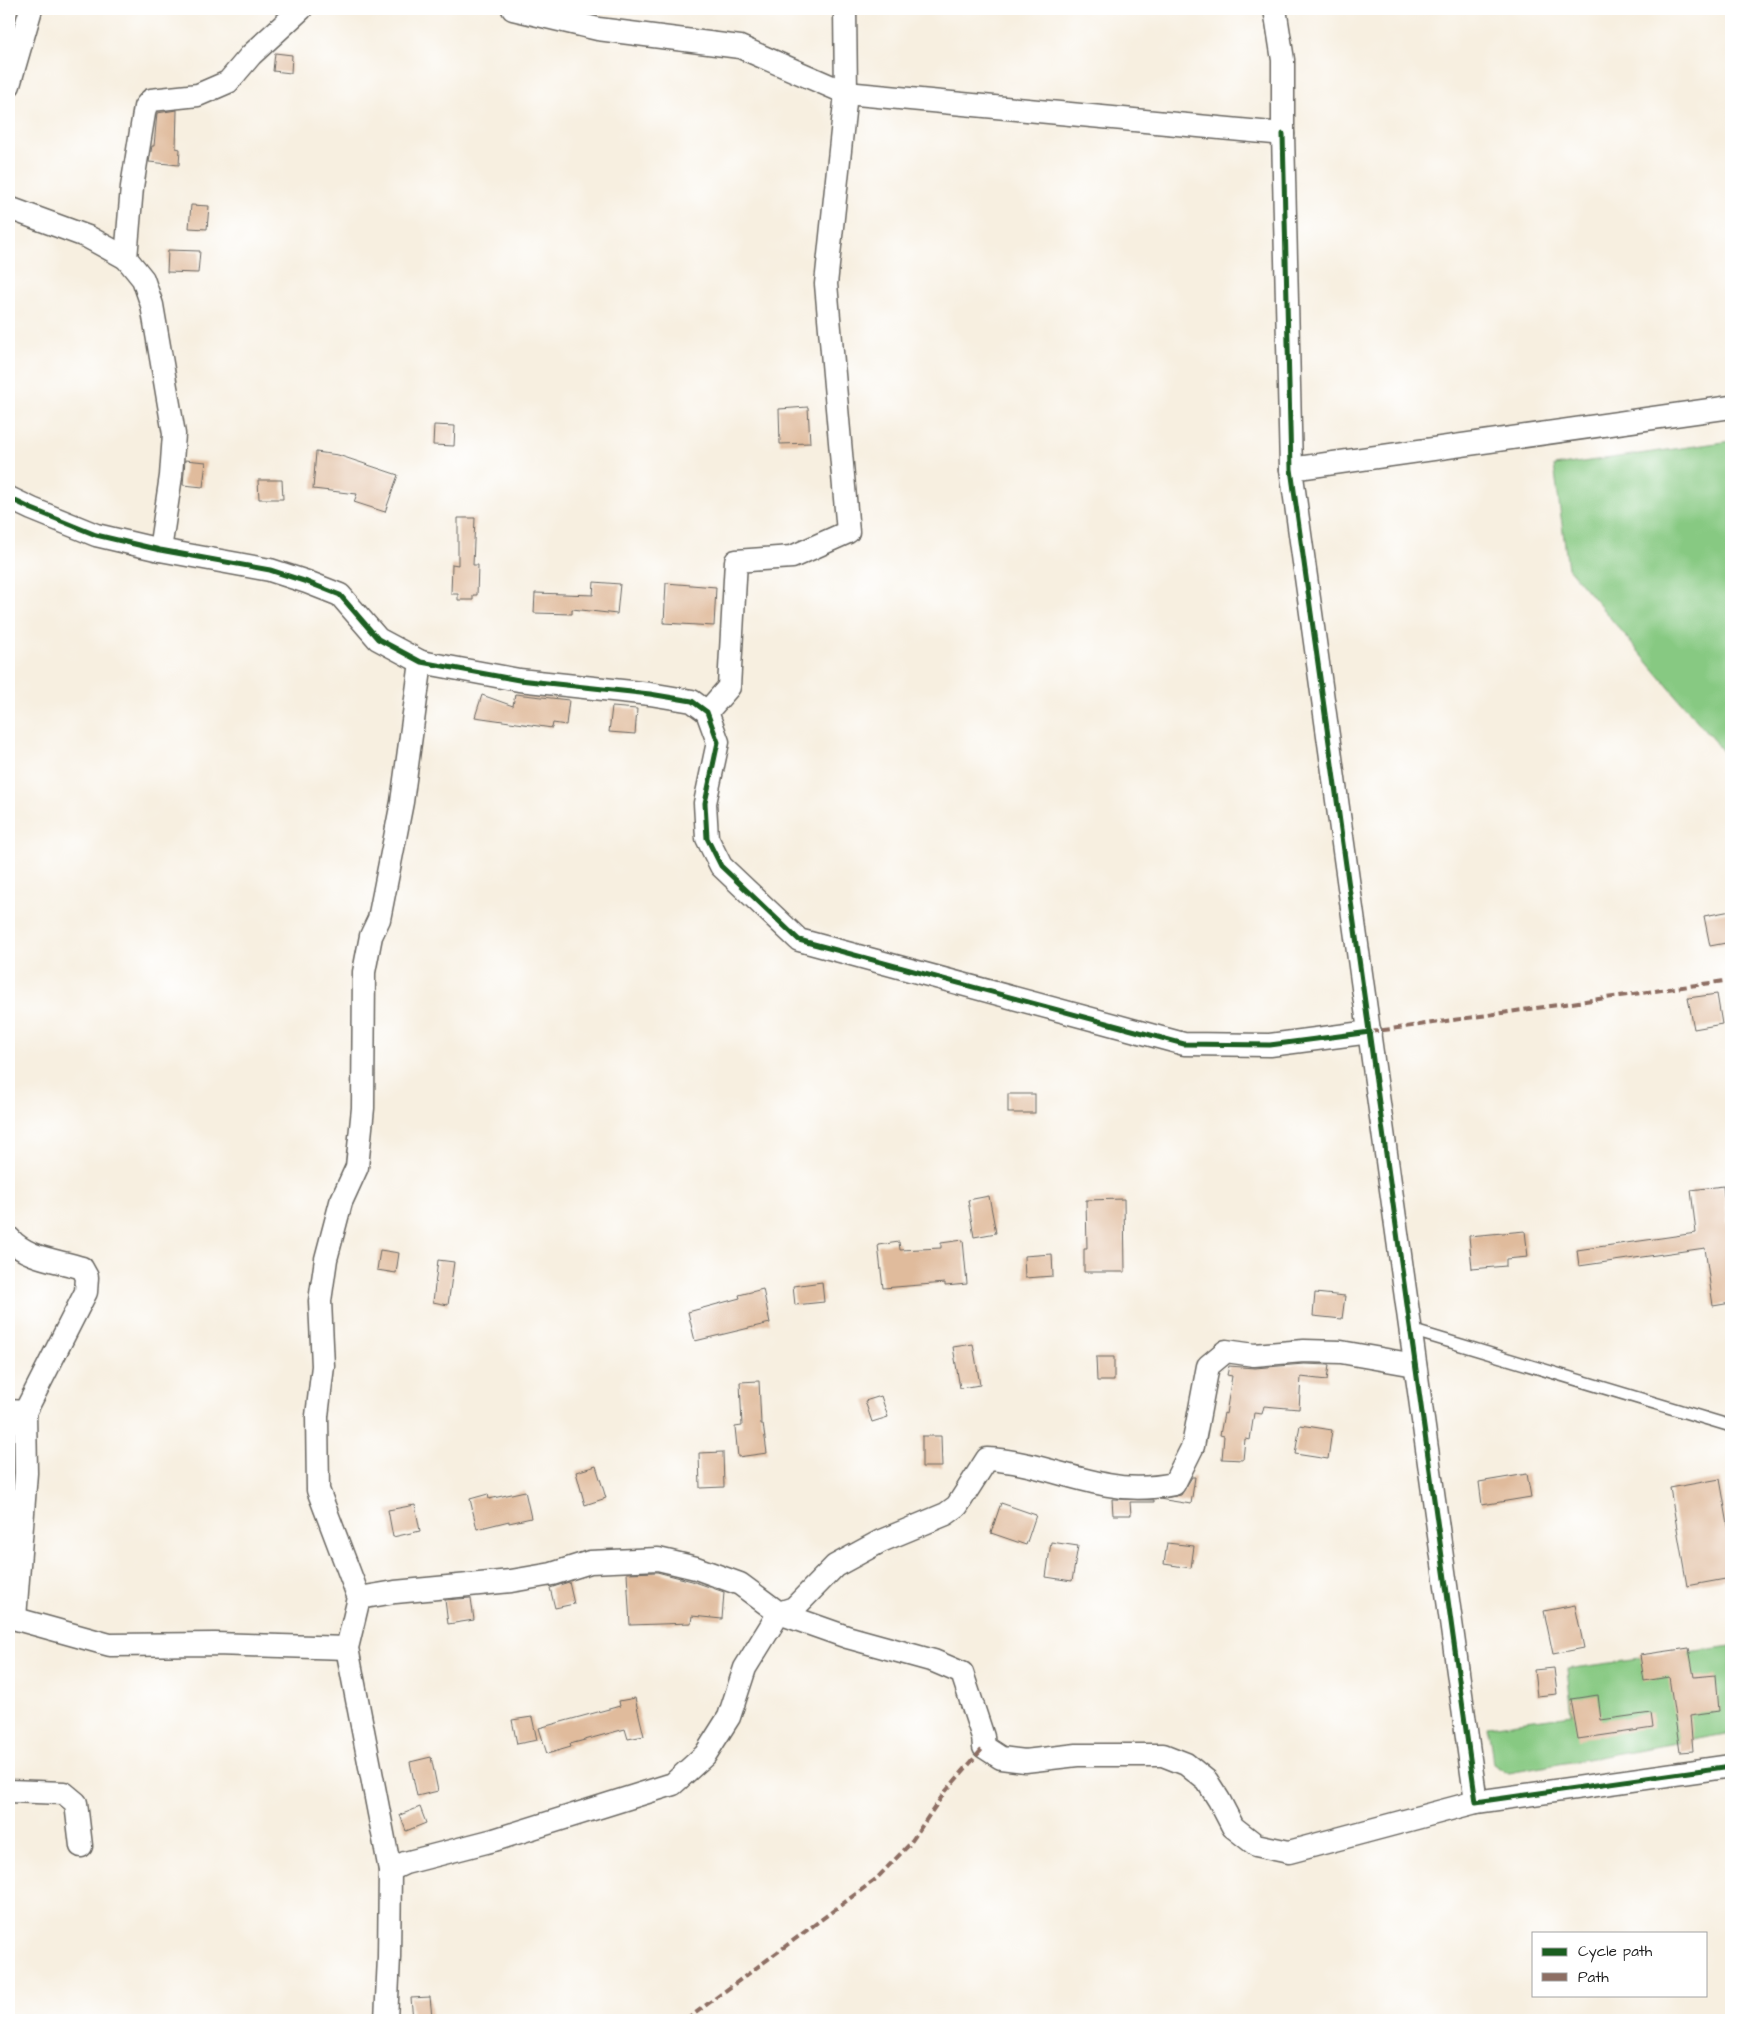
<svg xmlns="http://www.w3.org/2000/svg" width="1740" height="2029" font-family="'Architects Daughter',sans-serif">
<style>
.green{fill:#87c982;stroke:#52724f}
.building{fill:#e0bb9c}
.lines{fill:none;stroke-linecap:round;stroke-linejoin:round}
.service-casing{stroke:#696661;stroke-width:14}
.minor-casing{stroke:#696661;stroke-width:25}
.service{stroke:#fff;stroke-width:11}
.minor{stroke:#fff;stroke-width:22}
.quiet{stroke:#8d6e63;stroke-width:4;stroke-dasharray:8 4;stroke-linecap:butt}
.cycleway-casing{stroke:#fff;stroke-width:8}
.cycleway{stroke:#1b5e20;stroke-width:5}
</style>
<rect width="100%" height="100%" fill="#fff"/>
<filter id="ink" filterUnits="userSpaceOnUse"><feTurbulence type="fractalNoise" baseFrequency=".02" numOctaves="2"/><feDisplacementMap in="SourceGraphic" scale="10" xChannelSelector="R" yChannelSelector="G"/><feConvolveMatrix kernelMatrix="1 2 1 2 8 2 1 2 1" color-interpolation-filters="sRGB"/></filter>
<filter id="wash" filterUnits="userSpaceOnUse"><feTurbulence type="fractalNoise" baseFrequency=".0096" numOctaves="4" result="noise"/><feDisplacementMap in="SourceGraphic" scale="20" xChannelSelector="R" yChannelSelector="G"/><feGaussianBlur stdDeviation="1.12" result="paint"/><feColorMatrix in="noise" values="0 0 0 0 0 0 0 0 0 0 0 0 0 0 0 0 0 1.4 0 .05"/><feComposite in="paint" operator="in"/></filter>
<g filter="url(#wash)">
<rect width="100%" height="100%" fill="#f7efe0"/>
<g class="green">
<polygon points="1731,441 1731,761 1568,568 1554,466"/>
<polygon points="1731,1646 1731,1733 1509,1773 1493,1763 1488,1726 1572,1715 1567,1669"/>
</g>
<g id="blocks">
<g class="building">
<polygon points="275,53 292,55 291,73 273,71"/>
<polygon points="177,110 176,148 180,149 179,165 149,162 152,146 154,146 157,113"/>
<polygon points="191,205 209,206 207,229 189,228"/>
<polygon points="168,250 200,251 198,273 167,272"/>
<polygon points="808,407 810,443 780,444 779,409"/>
<polygon points="434,425 455,426 454,446 433,445"/>
<polygon points="316,452 338,455 398,475 385,512 354,502 357,494 313,489"/>
<polygon points="185,460 206,462 203,487 183,485"/>
<polygon points="258,480 282,480 283,499 259,499"/>
<polygon points="458,518 475,518 473,565 478,565 477,595 473,595 473,600 458,600 458,594 451,594 452,564 458,565"/>
<polygon points="594,582 620,584 617,614 572,609 572,614 534,613 535,593 593,595"/>
<polygon points="666,583 716,587 714,626 664,623"/>
<polygon points="515,694 569,700 566,725 553,723 552,728 475,717 482,695 513,706"/>
<polygon points="612,707 637,709 635,734 609,732"/>
<polygon points="1731,911 1731,942 1710,946 1704,916"/>
<polygon points="1717,994 1722,1024 1694,1029 1688,998"/>
<rect x="1008" y="1094" width="27" height="19"/>
<polygon points="1723,1186 1729,1237 1731,1237 1731,1303 1713,1306 1705,1248 1579,1266 1577,1250 1696,1233 1691,1190"/>
<polygon points="989,1196 996,1233 974,1237 968,1200"/>
<polygon points="1124,1199 1125,1272 1084,1272 1084,1249 1087,1249 1086,1200"/>
<polygon points="1525,1231 1528,1257 1506,1259 1506,1266 1472,1269 1469,1236"/>
<polygon points="963,1240 967,1284 945,1286 945,1283 883,1288 878,1245 899,1242 900,1250 941,1248 941,1243"/>
<polygon points="380,1250 399,1253 396,1273 377,1270"/>
<polygon points="1052,1254 1053,1276 1025,1278 1024,1256"/>
<polygon points="438,1260 454,1262 448,1305 433,1302"/>
<polygon points="822,1282 824,1302 795,1305 793,1286"/>
<polygon points="763,1289 770,1323 695,1341 688,1312 740,1298 739,1295"/>
<polygon points="1315,1293 1345,1296 1342,1319 1313,1316"/>
<polygon points="973,1344 980,1385 960,1388 953,1347"/>
<polygon points="1096,1357 1114,1357 1114,1381 1097,1381"/>
<polygon points="1304,1364 1329,1365 1327,1380 1301,1377 1299,1409 1264,1406 1262,1414 1254,1413 1250,1440 1245,1439 1243,1460 1222,1459 1224,1436 1220,1435 1224,1413 1226,1414 1232,1376 1227,1375 1229,1366 1255,1368"/>
<polygon points="759,1381 761,1424 763,1424 767,1453 738,1457 735,1427 742,1426 740,1382"/>
<polygon points="881,1396 888,1417 872,1422 865,1401"/>
<polygon points="1300,1425 1332,1430 1328,1459 1295,1454"/>
<polygon points="922,1436 941,1436 942,1467 922,1467"/>
<polygon points="723,1452 724,1487 700,1488 699,1453"/>
<polygon points="596,1466 606,1498 585,1505 576,1472"/>
<polygon points="1527,1474 1531,1497 1482,1505 1479,1482"/>
<polygon points="1192,1477 1195,1477 1191,1504 1159,1499 1181,1495"/>
<polygon points="1720,1479 1731,1542 1731,1578 1687,1586 1670,1488"/>
<polygon points="525,1491 531,1518 509,1523 509,1521 477,1529 470,1499 488,1494 489,1499"/>
<polygon points="1112,1499 1154,1500 1154,1502 1130,1502 1131,1515 1113,1515"/>
<polygon points="1001,1503 1036,1515 1026,1545 991,1533"/>
<polygon points="415,1505 420,1531 393,1537 388,1510"/>
<polygon points="1051,1542 1078,1546 1072,1581 1046,1577"/>
<polygon points="1167,1543 1194,1546 1191,1568 1164,1564"/>
<polygon points="657,1572 692,1581 724,1592 722,1619 692,1616 691,1623 630,1625 627,1573"/>
<polygon points="569,1582 574,1604 555,1608 550,1588"/>
<polygon points="471,1598 474,1620 448,1624 445,1600"/>
<polygon points="1575,1605 1584,1648 1553,1654 1544,1611"/>
<polygon points="1689,1648 1694,1677 1716,1675 1719,1711 1690,1715 1693,1751 1680,1752 1669,1677 1644,1681 1640,1655"/>
<polygon points="1554,1668 1557,1694 1537,1696 1534,1670"/>
<polygon points="1598,1695 1601,1720 1651,1713 1653,1728 1578,1739 1571,1699"/>
<polygon points="635,1698 644,1736 628,1739 625,1729 570,1744 571,1747 547,1754 539,1728 620,1706 619,1701"/>
<polygon points="532,1717 537,1740 517,1744 512,1720"/>
<polygon points="431,1757 438,1791 417,1796 410,1762"/>
<polygon points="420,1807 426,1823 406,1831 400,1815"/>
<polygon points="430,1997 432,2017 413,2019 411,1998"/>
</g>
</g>
</g>
<g filter="url(#ink)">
<use href="#blocks" fill-opacity="0" stroke="#696661" stroke-width="1"/>
<g class="lines">
<defs>
<polyline id="service" points="1411,1330 1731,1426"/>
<g id="minor">
<polyline points="513,9 598,29 740,47 846,93 1283,134 1283,60 1275,9"/>
<polyline points="9,85 31,9"/>
<polyline points="1283,134 1291,469 1476,1802 1731,1766"/>
<polyline points="9,208 88,237 126,258"/>
<polyline points="1291,469 1731,407"/>
<polyline points="9,498 32,509 96,535 160,550 270,570 307,582 340,595 378,639 421,662 519,680 650,694 692,701 707,712 718,742 705,803 707,838 721,866 799,940 1184,1044 1270,1045 1370,1032"/>
<polyline points="160,550 171,476 174,434 152,305 143,279 126,258 132,187 145,107 151,100 198,95 228,82 251,55 301,9"/>
<polyline points="707,712 729,687 736,561 792,557 848,532 826,284 846,93 845,9"/>
<path d="M9,1238C27,1259 57,1260 82,1268L87,1277L86,1292L25,1412"/>
<polyline points="9,1411 25,1412 26,1473 15,1618"/>
<path d="M359,1598L395,1592L511,1581L552,1574L590,1562L658,1559L696,1568L740,1584L779,1613L794,1608L835,1566L881,1541L946,1514L957,1506L987,1459C1029,1461 1068,1478 1108,1485C1129,1489 1154,1488 1174,1484L1193,1446L1208,1366L1226,1351L1254,1355L1304,1351L1341,1352L1415,1365"/>
<polyline points="9,1617 110,1645 215,1644 347,1648"/>
<polyline points="9,1791 64,1793 76,1803 81,1846"/>
<polyline points="390,1870 405,1863 494,1840 673,1784 705,1755 729,1717 745,1668 779,1613 847,1637 934,1661 962,1673 983,1737 984,1747 1001,1758 1025,1761 1077,1755 1163,1755 1186,1764 1207,1781 1219,1800 1233,1827 1256,1845 1289,1852 1476,1802"/>
<polyline points="386,2020 389,1957 390,1870 347,1648 359,1598 318,1490 317,1416 323,1366 320,1301 326,1259 341,1202 357,1167 363,1108 364,972 371,936 379,919 393,848 402,802 421,662"/>
</g>
</defs>
<use href="#service" class="service-casing"/>
<use href="#minor" class="minor-casing"/>
<use href="#service" class="service"/>
<use href="#minor" class="minor"/>
<g class="quiet">
<polyline points="1370,1032 1731,980"/>
<polyline points="686,2020 876,1879 909,1845 945,1792 984,1747"/>
</g>
<defs>
<g id="cycleway">
<polyline points="1283,134 1291,469 1476,1802 1731,1766"/>
<polyline points="9,498 32,509 96,535 160,550 270,570 307,582 340,595 378,639 421,662 519,680 650,694 692,701 707,712 718,742 705,803 707,838 721,866 799,940 1184,1044 1270,1045 1370,1032"/>
</g>
</defs>
<use href="#cycleway" class="cycleway-casing"/>
<use href="#cycleway" class="cycleway"/>
</g>
</g>
<rect width="1740" height="2029" fill="none" stroke="#fff" stroke-width="30"/>
<rect x="1532" y="1932" width="175" height="65" fill="#ffffff" stroke="#a4a4a4"/>
<rect x="1542" y="1948" width="25" height="8" fill="#1b5e20" stroke="#a4a4a4"/>
<text x="1578" y="1956" font-size="15" fill="#1c1c1c">Cycle path</text>
<rect x="1542" y="1973" width="25" height="8" fill="#8d6e63" stroke="#a4a4a4"/>
<text x="1578" y="1982" font-size="15" fill="#1c1c1c">Path</text>
</svg>
